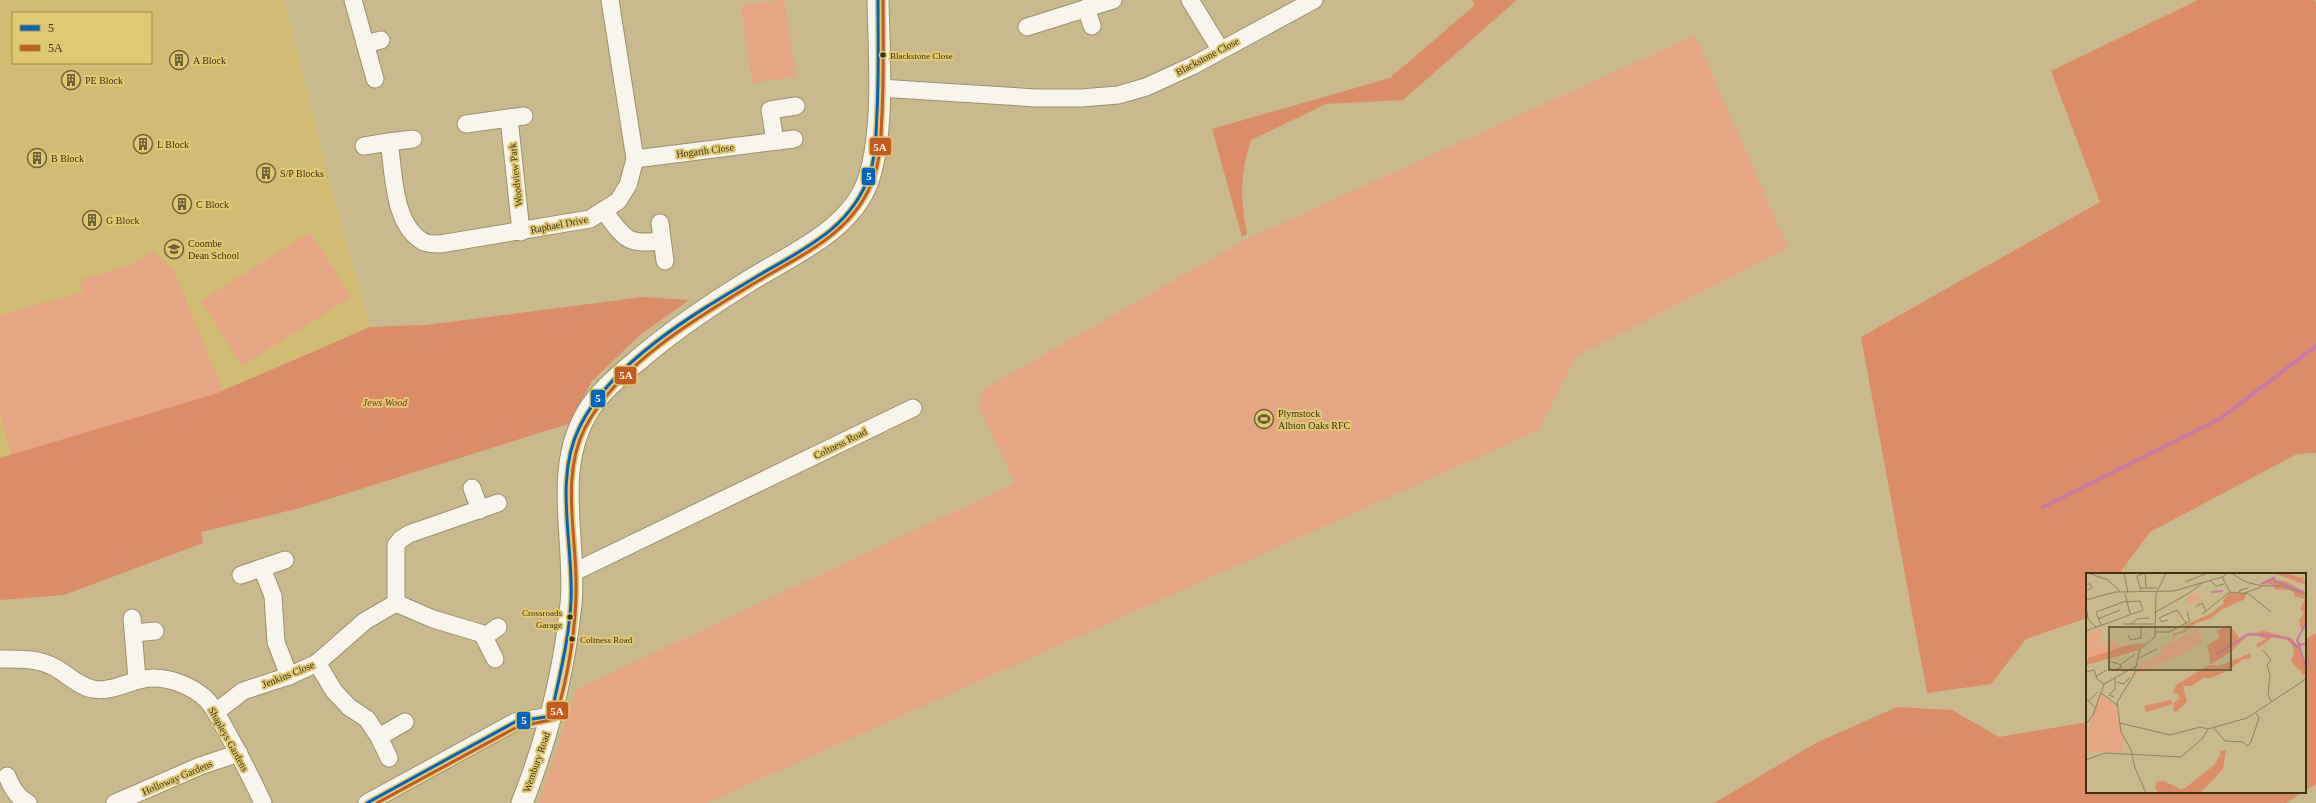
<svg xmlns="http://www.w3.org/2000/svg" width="2316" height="803" font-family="'Times New Roman',serif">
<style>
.built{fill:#d1bc74;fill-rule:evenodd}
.green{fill:#e6a684}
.forest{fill:#dc8d68}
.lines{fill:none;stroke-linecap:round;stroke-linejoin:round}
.stream{stroke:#c779a8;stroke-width:4}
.minor-casing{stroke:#9d926d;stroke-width:19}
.tertiary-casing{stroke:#9d926d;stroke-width:23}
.minor{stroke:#f7f5ee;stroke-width:17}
.tertiary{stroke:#f7f5ee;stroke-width:21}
.bus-1-casing{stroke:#e0c873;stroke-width:6}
.bus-2-casing{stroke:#e0c873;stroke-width:6}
.bus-1{stroke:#0065bd;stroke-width:3}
.bus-2{stroke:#c5591e;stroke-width:3}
.bus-dot{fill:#3e3410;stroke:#e0c873;stroke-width:1.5}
.labels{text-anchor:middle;stroke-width:4;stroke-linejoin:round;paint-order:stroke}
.bus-label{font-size:9px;fill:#3e3410;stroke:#e0c873;text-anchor:start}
.street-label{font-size:10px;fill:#3e3410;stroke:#e0c873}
.poi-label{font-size:10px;fill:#3e3410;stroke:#e0c873;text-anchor:start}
.park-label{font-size:10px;font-style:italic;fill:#7f2c19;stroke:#e0c873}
.inset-river{fill:none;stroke:#c779a8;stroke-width:2}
.inset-road{fill:none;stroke:#91845a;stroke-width:1}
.view{fill:#6e633b;fill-opacity:0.15;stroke:#6e633b;stroke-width:2}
.inset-edge{fill:none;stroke:#3e3410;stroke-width:2}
.line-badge{stroke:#e0c873;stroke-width:1.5}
.badge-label{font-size:11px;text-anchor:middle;font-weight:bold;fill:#fff}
</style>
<rect width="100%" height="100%" fill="#c8ba8c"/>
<path class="built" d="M0,0H284L327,171L370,327L208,397L0,458ZM13,13H151V63H13Z"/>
<g class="green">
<polygon points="784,0 796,77 752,83 741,5"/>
<polygon points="1695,35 1788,248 1575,357 1539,430 707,803 539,803 577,689 1015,483 979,408 984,389 1243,241"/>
<polygon points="310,232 351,297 242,366 201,301"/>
<polygon points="154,251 175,273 223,391 208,397 11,455 0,413 0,315 83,292 80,280 130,265"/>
</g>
<g class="forest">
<path d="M1472,0H1517L1403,100L1326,104L1251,140C1240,175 1240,199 1247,234L1242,237L1212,129L1390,78L1475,5Z"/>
<polygon points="2198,0 2314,0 2316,2 2316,453 2297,454 2150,532 2119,574 2087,574 2087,618 2026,639 1991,684 1927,693 1861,337 2100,202 2051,71"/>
<polygon points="643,297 689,300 640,335 591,382 571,423 300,508 201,532 203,543 64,595 0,600 0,458 215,394 370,327 426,325"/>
<polygon points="2316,633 2316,784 2305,791 2305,639"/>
<polygon points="1897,707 1952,710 1999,737 2087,722 2087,792 2303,792 2286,803 1714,803 1816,743"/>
</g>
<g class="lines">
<polyline class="stream" points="2043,507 2221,418 2316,346"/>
<defs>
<g id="minor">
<polyline points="353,0 375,79"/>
<polyline points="1190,0 1220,49"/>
<polyline points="1086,8 1092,26"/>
<polyline points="1027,27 1113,0"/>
<polyline points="365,44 381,40"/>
<polyline points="879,88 1036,98 1081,98 1118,95 1146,87 1194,65 1314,0"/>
<polyline points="509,118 524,116"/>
<polyline points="466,124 509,118 521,232"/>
<polyline points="775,141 770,110 796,106"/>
<polyline points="389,142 413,139"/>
<path d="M364,146L389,142C394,173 393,226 424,242C428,244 435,244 440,244L590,219L618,201L628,185L635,159L610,0"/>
<polyline points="635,159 794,139"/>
<path d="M604,211C625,239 626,245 662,241"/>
<polyline points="660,223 665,261"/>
<polyline points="472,488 480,510"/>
<polyline points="262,568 273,596 276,642 289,676"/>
<polyline points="572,573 913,408"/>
<polyline points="241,575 285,560"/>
<polyline points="396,603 433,619 480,633 484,637 495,659"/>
<polyline points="132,618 137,679"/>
<polyline points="134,633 155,631"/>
<polyline points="484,637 498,627"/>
<path d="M0,659C20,659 38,658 56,668C68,675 80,687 93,689C113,693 133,678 153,678C171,678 192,686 206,699C213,706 219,718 224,727C238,752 251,777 263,803"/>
<polyline points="317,663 334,691 349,707 367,719 379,737 389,758"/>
<polyline points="216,712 243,691 289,676 317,663 365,621 396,603 396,545 401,539 409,534 498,503"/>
<polyline points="379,737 405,722"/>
<path d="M7,776C12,788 17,797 28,803"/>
<polyline points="115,803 200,766 239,753"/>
<polyline points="367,803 515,722 551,716"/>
</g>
<path id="tertiary" d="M522,803C547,740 564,672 571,604C577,538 551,468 590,408C602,390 620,375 637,361C674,329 713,303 754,278C795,253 851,229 868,181C885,131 879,53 878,0"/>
</defs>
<use href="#minor" class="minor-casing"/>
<use href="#tertiary" class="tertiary-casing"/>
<use href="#minor" class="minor"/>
<use href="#tertiary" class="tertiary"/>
<defs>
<path id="bus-1" d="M367,803L515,722L551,716C559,678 569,640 571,601C574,545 553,479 580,426C613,361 695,313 756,277C801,250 850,230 869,176C876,156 876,134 877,112C879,75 878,37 878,0"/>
<path id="bus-2" d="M377,803L517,727L555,719C568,678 577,625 576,582C576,533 561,474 585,428C618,364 698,317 758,281C805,253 855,232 874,177C881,156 881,134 882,113C884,75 883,38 883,0"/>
</defs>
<use href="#bus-1" class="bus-1-casing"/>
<use href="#bus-2" class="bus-2-casing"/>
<use href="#bus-1" class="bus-1"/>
<use href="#bus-2" class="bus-2"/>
</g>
<defs>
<symbol id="building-ring" viewBox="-11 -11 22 22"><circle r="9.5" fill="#e0c873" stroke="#6e633b" stroke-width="1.5"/><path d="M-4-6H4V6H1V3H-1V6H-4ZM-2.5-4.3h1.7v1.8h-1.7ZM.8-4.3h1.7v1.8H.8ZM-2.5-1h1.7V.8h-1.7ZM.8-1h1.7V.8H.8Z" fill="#6e633b"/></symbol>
<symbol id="school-ring" viewBox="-11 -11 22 22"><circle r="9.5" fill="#e0c873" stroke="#6e633b" stroke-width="1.5"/><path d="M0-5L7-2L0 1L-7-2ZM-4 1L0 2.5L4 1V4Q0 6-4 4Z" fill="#6e633b"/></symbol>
<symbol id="stadium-ring" viewBox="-11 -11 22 22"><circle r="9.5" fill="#e0c873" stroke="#6e633b" stroke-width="1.5"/><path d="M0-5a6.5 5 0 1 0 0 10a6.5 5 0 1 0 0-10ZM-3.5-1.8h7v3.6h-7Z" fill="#6e633b"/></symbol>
</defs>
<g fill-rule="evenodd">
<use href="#building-ring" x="168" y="49" width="22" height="22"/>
<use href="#building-ring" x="60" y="69" width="22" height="22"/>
<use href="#building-ring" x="132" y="133" width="22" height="22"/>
<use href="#building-ring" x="26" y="147" width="22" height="22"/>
<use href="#building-ring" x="255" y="162" width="22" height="22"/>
<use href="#building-ring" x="171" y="193" width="22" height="22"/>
<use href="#building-ring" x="81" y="209" width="22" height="22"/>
<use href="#school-ring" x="163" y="238" width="22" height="22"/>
<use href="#stadium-ring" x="1253" y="408" width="22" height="22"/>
</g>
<g class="bus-dot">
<circle cx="883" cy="55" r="3.5"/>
<circle cx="570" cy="617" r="3.5"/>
<circle cx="572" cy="639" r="3.5"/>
</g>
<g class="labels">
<g class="bus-label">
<text x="890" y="59">Blackstone Close</text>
<text x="562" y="616" text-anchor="end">Crossroads<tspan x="562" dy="12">Garage</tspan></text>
<text x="580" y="643">Coltness Road</text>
</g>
<g class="street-label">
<text transform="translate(1207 56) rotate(-28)" y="4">Blackstone Close</text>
<text transform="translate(705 150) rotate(-7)" y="4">Hogarth Close</text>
<text transform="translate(515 175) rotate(-96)" y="4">Woodview Park</text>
<text transform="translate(559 224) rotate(-11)" y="4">Raphael Drive</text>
<text transform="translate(840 443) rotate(-26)" y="4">Coltness Road</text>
<text transform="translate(288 674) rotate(-22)" y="4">Jenkins Close</text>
<text transform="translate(229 739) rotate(61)" y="4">Shapleys Gardens</text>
<text transform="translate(536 762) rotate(-71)" y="4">Wembury Road</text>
<text transform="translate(177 777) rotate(-23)" y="4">Holloway Gardens</text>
</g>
<g class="poi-label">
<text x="193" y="64">A Block</text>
<text x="85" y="84">PE Block</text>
<text x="157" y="148">L Block</text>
<text x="51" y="162">B Block</text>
<text x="280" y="177">S/P Blocks</text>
<text x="196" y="208">C Block</text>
<text x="106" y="224">G Block</text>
<text x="188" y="247">Coombe<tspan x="188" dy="12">Dean School</tspan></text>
<text x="1278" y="417">Plymstock<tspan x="1278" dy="12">Albion Oaks RFC</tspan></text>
</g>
<g class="park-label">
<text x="385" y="406">Jews Wood</text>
</g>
</g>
<g transform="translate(2086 573)">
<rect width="220" height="220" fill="#c8ba8c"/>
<path d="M108,20L110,24L116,20L118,23L97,34L101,31V26ZM16,55L15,69L1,74L0,61ZM112,56L117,68L104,77L49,102L53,91L76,80L75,75ZM23 73a5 5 0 1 1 10 0a5 5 0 1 1-10 0ZM19,69L22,79L2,85L1,75ZM15,121L30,133L38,167L37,179H0V162Z" fill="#e6a684"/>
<path d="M200,0L216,5L219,1L217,6L220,12L190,1ZM188,4L190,8H199L220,19V22L200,13L173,11ZM189,12L197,13L220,23V49L215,56L213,48L218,40L214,36L219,26L208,23V19L203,17L188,16ZM144,20L159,21V26L137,36L125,45L110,50L97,60L89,62L88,67L87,61L96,58L101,55L99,52L124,41L138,30L137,27ZM143,52L153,64L148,71L159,62L178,58L205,65L211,72L213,69L216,72L220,70L214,73L220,101L216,102V99L205,89L208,78L206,72L200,66L187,64L172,75L170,71L180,66L170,62L160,64L146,78L125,91L121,72L134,65L131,58ZM59,70L53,77L0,92L2,85L42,72ZM165,80V85L156,87L141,98L124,105H117L106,113H97L101,129L90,139L87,138L88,130L94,125L91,120H87L90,112L123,92L133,93ZM85,127L87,131L60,139L58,133ZM140,177L137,196L114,220H73L69,215L70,209L78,208L94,216L99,215L128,192L135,181L133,178Z" fill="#dc8d68"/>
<path class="inset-river" d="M175,11L188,5L189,8L217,19M125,19L137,18M220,50L211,67L213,72L220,71M186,63L204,66L211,74L213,72L220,95M131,81L162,61L185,63"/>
<path class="inset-road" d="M2,0L22,7L34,18M38,0L42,20M59,0L60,14M145,0L160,9L176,13H197L220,22M154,0H167M136,4L144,19L163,21L185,39M124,7L130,13L138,11M99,9L119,1M0,11H4L6,15L0,18M54,15H71M55,19L51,3L59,0M39,20L44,41M153,21L154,17L162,15M156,21L175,14M0,27L29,19L88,18L136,4L142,0M110,33L116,30L120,38M1,39L2,46L10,54M68,40L105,19L116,10M116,41L144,19M12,46L34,37M82,47L76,49L73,45L91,37L100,50M37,51H69M45,51L51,46L63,45M15,52L10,39L40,28M0,58L57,37L54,28L39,29M69,59H83L104,48L101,39M42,62L45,67L55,65V52M177,77L185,87L181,92L184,102L182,122L185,128M53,85L71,76M22,88L33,91L38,99M34,92L49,81M23,95L28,97L35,94M0,99L8,97L11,106L18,111M10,103L21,97M31,109L38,111L44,104M15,120L31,132M28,124L23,122L29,116V105M0,126L10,135M2,128L12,119M34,150L84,162L114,154L122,156M0,151L7,142L18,111L52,92M127,154L139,168L157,169L161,173L165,169L173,145L170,140M0,187L19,180L95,184L117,165L122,156L161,145L220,106M60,220L49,195L45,177L35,159L31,129L48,102L54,76L69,64L70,21L80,0"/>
<path class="view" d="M23,54H145V97H23Z"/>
<rect width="220" height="220" class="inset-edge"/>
</g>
<g class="line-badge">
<rect x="869" y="137" width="23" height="19" rx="4" fill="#c5591e"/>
<rect x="861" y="167" width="15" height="19" rx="4" fill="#0065bd"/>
<rect x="614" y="366" width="23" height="19" rx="4" fill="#c5591e"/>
<rect x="590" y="389" width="16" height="19" rx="4" fill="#0065bd"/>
<rect x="546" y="701" width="23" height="19" rx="4" fill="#c5591e"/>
<rect x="516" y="711" width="15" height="19" rx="4" fill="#0065bd"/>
</g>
<g class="badge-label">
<text x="880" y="151">5A</text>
<text x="869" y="180">5</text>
<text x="626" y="379">5A</text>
<text x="598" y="402">5</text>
<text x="557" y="715">5A</text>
<text x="524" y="724">5</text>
</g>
<rect x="12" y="12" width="140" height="52" fill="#e0c873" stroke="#9f8d4b"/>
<rect x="20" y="25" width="20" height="6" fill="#0065bd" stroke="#9f8d4b"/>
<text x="48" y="32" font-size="12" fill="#3e3410">5</text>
<rect x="20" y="45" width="20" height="6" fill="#c5591e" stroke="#9f8d4b"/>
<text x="48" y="52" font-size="12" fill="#3e3410">5A</text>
</svg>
